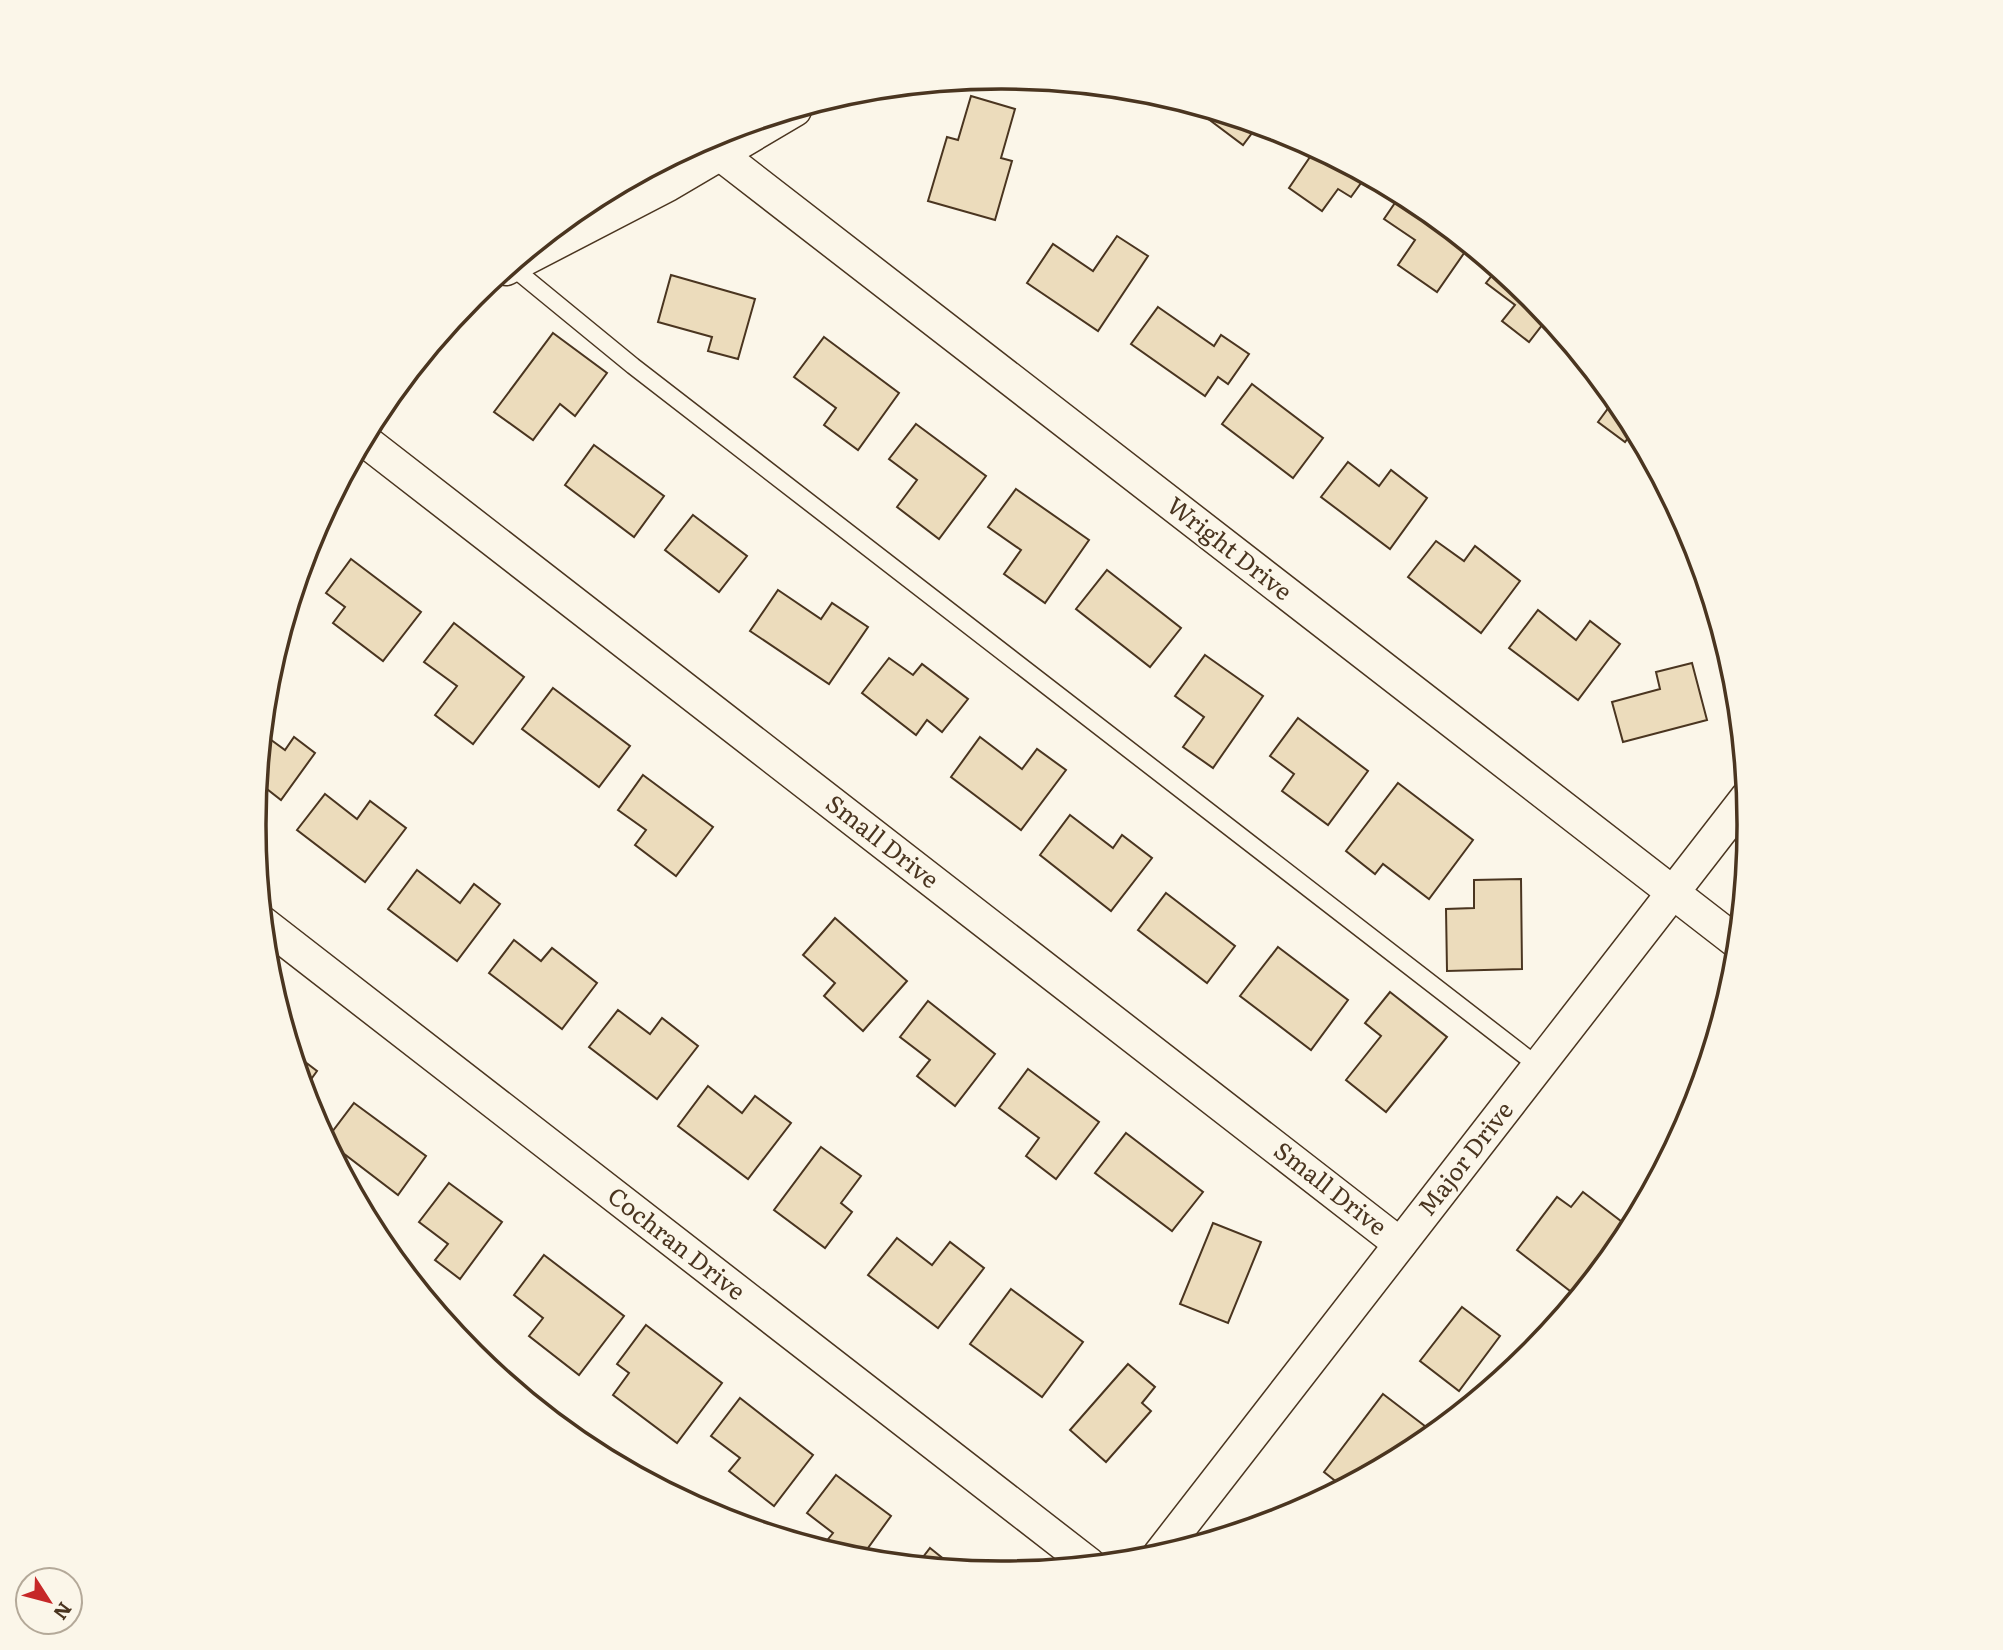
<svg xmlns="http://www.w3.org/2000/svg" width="2003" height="1650" font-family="Literata,serif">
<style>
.building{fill:#ecdcbc;stroke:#4a3520;stroke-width:2}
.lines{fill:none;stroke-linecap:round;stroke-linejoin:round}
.lane-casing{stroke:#4a3520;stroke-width:19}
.street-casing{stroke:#4a3520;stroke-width:35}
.lane{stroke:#fbf6e9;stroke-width:16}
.street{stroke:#fbf6e9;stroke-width:32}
.labels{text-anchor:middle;stroke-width:5;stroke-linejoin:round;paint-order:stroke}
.street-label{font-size:24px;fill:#4a3520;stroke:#fbf6e9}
.rim{fill:none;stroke:#4a3520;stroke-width:3.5}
</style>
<rect width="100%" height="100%" fill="#fbf6e9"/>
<g class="building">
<polygon points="971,96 1015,109 1001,158 1012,161 995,220 928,201 947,137 958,140"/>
<polygon points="1187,103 1258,125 1243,145"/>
<polygon points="1299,140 1366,176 1351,197 1338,189 1322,211 1289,188 1314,151"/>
<polygon points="1401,194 1417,203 1469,246 1437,292 1398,265 1415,240 1384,219"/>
<polygon points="1117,236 1148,256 1098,331 1027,283 1053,244 1093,271"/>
<polygon points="1497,269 1531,296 1559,331 1556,335 1543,324 1529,342 1502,321 1515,305 1486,283"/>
<polygon points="671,275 755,299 738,359 708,351 712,337 658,322"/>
<polygon points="1158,307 1214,346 1221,335 1249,354 1228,384 1218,377 1205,396 1131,344"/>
<polygon points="553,333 607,373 575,416 560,404 533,440 494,412"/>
<polygon points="824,337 899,393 858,450 824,425 836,408 794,377"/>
<polygon points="1581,357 1600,381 1576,363"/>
<polygon points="1252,384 1323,438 1293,478 1222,424"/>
<polygon points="1615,399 1624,410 1634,430 1625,442 1598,422"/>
<polygon points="916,424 986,476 939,539 897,507 917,480 889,459"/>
<polygon points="594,445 664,496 634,537 565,485"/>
<polygon points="1348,462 1379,486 1391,470 1427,498 1390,549 1321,497"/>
<polygon points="1016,489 1089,540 1045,603 1004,574 1021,550 988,527"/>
<polygon points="693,515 747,556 719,592 665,550"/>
<polygon points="1436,541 1464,561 1475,546 1520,581 1481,633 1408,577"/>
<polygon points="351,559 421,612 383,661 333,623 345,607 326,593"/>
<polygon points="1107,570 1181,628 1150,667 1076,609"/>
<polygon points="778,590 821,619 832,603 868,627 829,684 750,631"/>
<polygon points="1538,610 1576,640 1590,621 1620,644 1578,700 1509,648"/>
<polygon points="454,623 524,677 473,744 435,715 457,686 424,662"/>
<polygon points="1205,655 1263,696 1213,768 1183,747 1204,717 1175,696"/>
<polygon points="889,658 913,675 922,664 968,699 942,732 927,720 916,735 862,693"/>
<polygon points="1692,663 1707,720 1623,742 1612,702 1660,689 1656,672"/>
<polygon points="553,688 630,746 599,787 522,729"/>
<polygon points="1298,718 1368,771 1328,825 1282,791 1294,774 1270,756"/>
<polygon points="263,734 285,750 294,737 315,753 281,800 258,782"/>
<polygon points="980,737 1022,769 1037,749 1066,770 1021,830 951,777"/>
<polygon points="643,775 713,827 676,876 635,845 646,830 618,810"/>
<polygon points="1398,783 1473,840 1429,899 1383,864 1375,874 1346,851"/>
<polygon points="325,794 357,819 370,801 406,828 365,882 297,830"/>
<polygon points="1070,815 1113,848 1122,835 1152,858 1111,911 1040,855"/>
<polygon points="417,870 460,903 474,884 500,904 457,961 388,909"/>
<polygon points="1521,879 1522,969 1447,971 1446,909 1474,908 1474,880"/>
<polygon points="1166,893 1235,946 1207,983 1138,930"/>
<polygon points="835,918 907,981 863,1031 824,996 835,983 803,955"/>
<polygon points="514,940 541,961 552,948 597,983 562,1029 489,973"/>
<polygon points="1278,947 1348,1000 1311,1050 1240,996"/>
<polygon points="1390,992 1447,1037 1386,1112 1346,1080 1381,1036 1365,1023"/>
<polygon points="928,1001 995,1054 955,1106 917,1076 930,1060 900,1037"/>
<polygon points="618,1010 650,1034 662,1018 698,1046 657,1099 589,1047"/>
<polygon points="292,1052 317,1071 304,1089"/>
<polygon points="1028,1069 1099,1122 1056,1179 1026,1156 1039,1138 999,1108"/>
<polygon points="708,1086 742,1113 755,1096 791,1123 748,1179 678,1126"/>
<polygon points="354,1103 426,1156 398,1195 326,1140"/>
<polygon points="1126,1133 1203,1192 1172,1231 1095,1173"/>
<polygon points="821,1147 861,1176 841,1203 852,1212 825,1248 774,1210"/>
<polygon points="449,1183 502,1222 460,1279 435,1260 448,1244 419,1222"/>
<polygon points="1583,1192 1626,1225 1574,1294 1517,1250 1557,1197 1571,1207"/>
<polygon points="1213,1223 1261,1242 1228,1323 1180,1304"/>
<polygon points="897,1238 932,1265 950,1242 984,1268 938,1328 868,1275"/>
<polygon points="544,1255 624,1316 579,1375 529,1336 543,1318 514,1295"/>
<polygon points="1011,1289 1083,1342 1042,1397 970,1344"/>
<polygon points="1462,1307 1500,1336 1459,1391 1420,1361"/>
<polygon points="646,1325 722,1383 677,1443 613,1395 629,1373 617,1364"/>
<polygon points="1128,1364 1155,1387 1142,1403 1151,1411 1106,1462 1070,1430"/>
<polygon points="1383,1394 1434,1433 1417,1447 1343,1487 1324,1472"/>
<polygon points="740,1398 813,1455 774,1506 729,1471 740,1458 711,1436"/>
<polygon points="836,1475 891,1516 860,1559 821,1548 833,1533 807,1513"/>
<polygon points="930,1548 955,1568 917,1565"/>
</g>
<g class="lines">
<defs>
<polyline id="lane" points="511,266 633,366 1538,1066"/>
<g id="street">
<polyline points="721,155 1738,943"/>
<polyline points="506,269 668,185 795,110"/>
<polyline points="364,440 1400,1244"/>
<polyline points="263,923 1089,1564"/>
<polyline points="1159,1555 1747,797"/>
</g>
</defs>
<use href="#lane" class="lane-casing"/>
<use href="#street" class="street-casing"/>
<use href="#lane" class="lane"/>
<use href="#street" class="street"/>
</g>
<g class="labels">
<g class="street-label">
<text transform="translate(1229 549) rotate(38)" y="8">Wright Drive</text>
<text transform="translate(882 842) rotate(38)" y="8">Small Drive</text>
<text transform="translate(1466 1159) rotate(-52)" y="8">Major Drive</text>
<text transform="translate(1330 1189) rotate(38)" y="8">Small Drive</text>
<text transform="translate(676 1244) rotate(38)" y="8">Cochran Drive</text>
</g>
</g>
<path d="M0 0H2003V1650H0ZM1001 89H1002A735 735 0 0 1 1737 824V826A735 735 0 0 1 1002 1561H1001A735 735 0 0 1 266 826V824A735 735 0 0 1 1001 89Z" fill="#fbf6e9" fill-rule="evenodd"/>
<path class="rim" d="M1001 89H1002A735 735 0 0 1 1737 824V826A735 735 0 0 1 1002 1561H1001A735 735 0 0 1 266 826V824A735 735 0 0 1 1001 89Z"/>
<g transform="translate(49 1601) rotate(126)"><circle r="33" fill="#fbf6e9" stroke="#b4a999" stroke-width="2"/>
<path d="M0-5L12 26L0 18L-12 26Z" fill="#c62828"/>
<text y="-10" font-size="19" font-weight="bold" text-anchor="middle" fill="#4a3520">N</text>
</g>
</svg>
